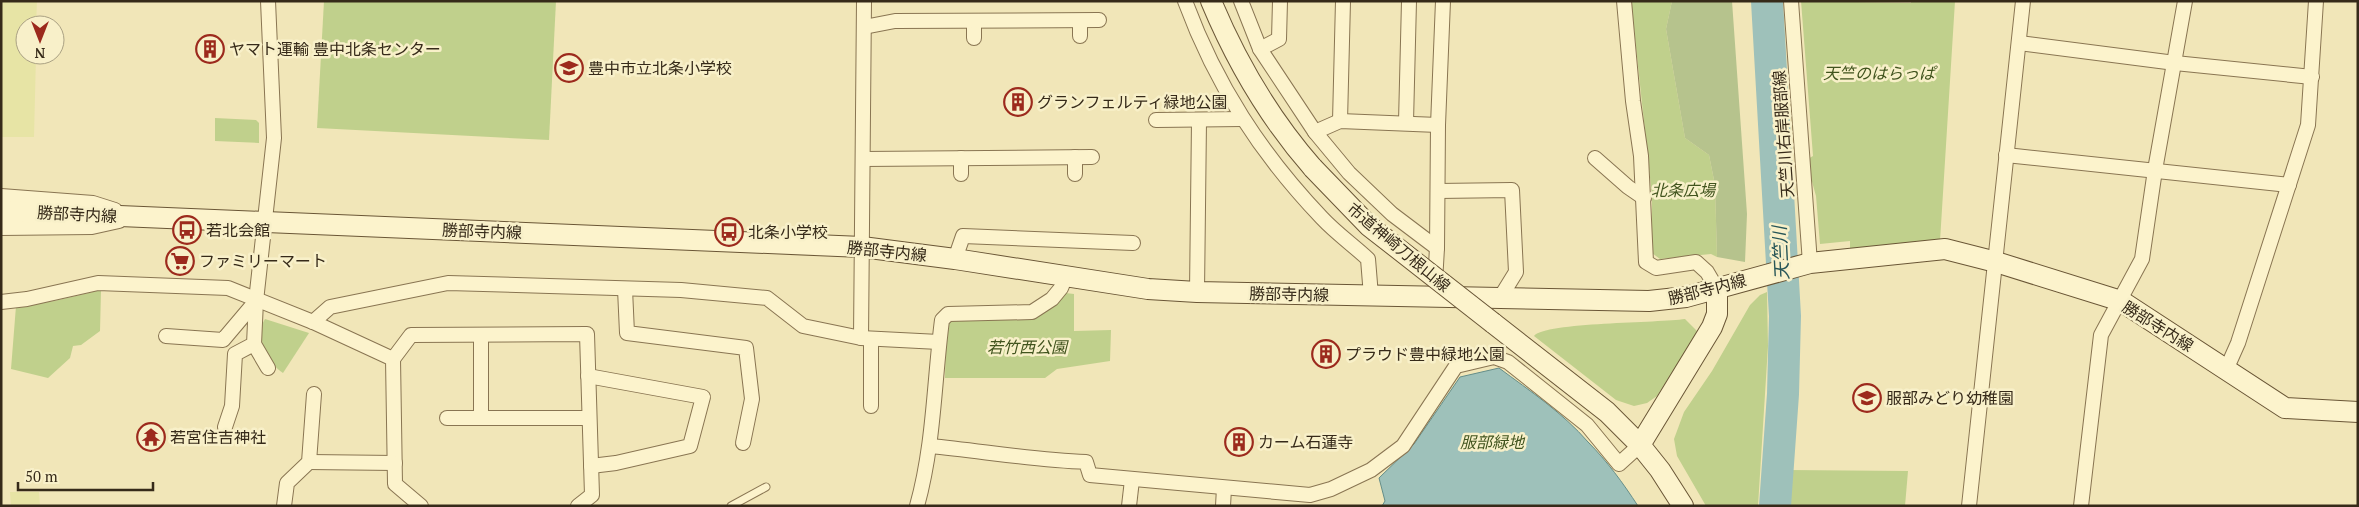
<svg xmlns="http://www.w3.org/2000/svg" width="2359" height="507" font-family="'PT Serif','Noto Sans JP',serif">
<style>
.farmland{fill:#e7e4a5}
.green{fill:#c0d08c}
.cemetery{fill:#b6c38d}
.water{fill:#9ec1ba;stroke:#658e89}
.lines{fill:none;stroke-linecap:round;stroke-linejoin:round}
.river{stroke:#9ec1ba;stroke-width:32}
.lane-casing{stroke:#897552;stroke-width:9}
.street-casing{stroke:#897552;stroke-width:16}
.secondary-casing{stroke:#6a5636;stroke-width:22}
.lane{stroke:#fcf3cc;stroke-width:7}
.street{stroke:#fcf3cc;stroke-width:14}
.secondary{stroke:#fcf3cc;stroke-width:20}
.secondary-bridge-casing{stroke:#6a5636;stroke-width:22;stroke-linecap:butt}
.secondary-bridge{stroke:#fcf3cc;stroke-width:20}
.labels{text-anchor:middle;stroke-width:5;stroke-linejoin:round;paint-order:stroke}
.poi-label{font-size:16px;fill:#362a19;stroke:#f8f0c9;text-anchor:start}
.park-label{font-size:16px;font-style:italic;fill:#41541e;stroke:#f8f0c9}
.street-label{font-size:16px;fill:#362a19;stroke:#f8f0c9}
.water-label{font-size:18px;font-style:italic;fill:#265557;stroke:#f8f0c9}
</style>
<rect width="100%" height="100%" fill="#f1e6b8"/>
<g class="farmland">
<polygon points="1,1 37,1 36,25 25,25 25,55 36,55 34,137 1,137"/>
<polygon points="10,492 39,492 40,506 11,506"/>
</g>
<g class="green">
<polygon points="324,1 556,1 549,140 317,128"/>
<polygon points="1631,1 1672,1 1666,29 1685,138 1709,155 1715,185 1717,257 1711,254 1660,259 1652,253 1652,196"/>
<polygon points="1801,1 1911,3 1911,1 1955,1 1940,241 1850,249 1850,241 1820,244 1816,196 1806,160 1813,156"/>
<polygon points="215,118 256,120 259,123 259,143 215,141"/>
<polygon points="101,290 100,331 81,345 73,346 70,358 48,378 11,369 16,306 54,301"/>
<polygon points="1767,292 1768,346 1758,506 1706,506 1677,456 1674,439 1684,412 1712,371 1750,305 1760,295"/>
<path d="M1066,293L1074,294V331L1111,330L1110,361L1057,369L1045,378H945L946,326L952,319C990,318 1041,326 1066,293Z"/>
<path d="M265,319L309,333L283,373C268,364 254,335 265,319Z"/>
<path d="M1685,319L1698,332L1657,396L1647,403L1634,406L1616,400L1534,336C1545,322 1660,323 1685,319Z"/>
<polygon points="1788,470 1908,471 1905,506 1786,506"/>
</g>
<polygon class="cemetery" points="1672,1 1732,1 1747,214 1745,262 1717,257 1715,185 1709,155 1685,138 1666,29"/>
<path class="water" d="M1499,368C1530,391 1563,413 1588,442C1607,461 1623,483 1638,506H1382L1385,501L1379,478L1414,444L1460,377Z"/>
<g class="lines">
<polyline class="river" points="1767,1 1785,316 1783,394 1775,506"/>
<defs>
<polyline id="lane" points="731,506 766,487"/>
<g id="street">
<path d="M1185,1C1216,85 1261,154 1322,218C1336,233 1353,245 1368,259L1371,296"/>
<polyline points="1241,1 1260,49 1315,132 1349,173 1392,214 1437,248 1435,282"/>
<polyline points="1624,1 1633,101 1641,156 1646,262 1656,268 1696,262 1707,272 1717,289"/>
<polyline points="1791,1 1810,263"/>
<polyline points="974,21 974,38"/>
<polyline points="1080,21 1080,36"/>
<polyline points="864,27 895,21 1099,20"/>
<polyline points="2019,43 2175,63 2312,77"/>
<polyline points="1260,49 1279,39 1280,1"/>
<polyline points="1156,120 1242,119"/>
<polyline points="1340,121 1343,1"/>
<polyline points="1406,122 1409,1"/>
<polyline points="1315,132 1340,121 1438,125"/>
<polyline points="2006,155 2289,185"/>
<polyline points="1075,157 1075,174"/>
<polyline points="961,158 961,174"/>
<polyline points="1595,158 1628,187 1644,198"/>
<polyline points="863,159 1092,157"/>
<polyline points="1438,191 1512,190 1516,272 1500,298"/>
<polyline points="1,196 93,203 115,210"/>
<polyline points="1,228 92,227 119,221"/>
<polyline points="1437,248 1438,125 1443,1"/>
<polyline points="955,259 963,236 1133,243"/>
<polyline points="625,289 627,333 746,348 752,399 743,443"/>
<polyline points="1197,292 1199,121"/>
<polyline points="1,302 27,299 98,283 228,288 313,322 393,359 395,484 421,506"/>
<polyline points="313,322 330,307 448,283 681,290 767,298 803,326 861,338 939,342"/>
<polyline points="481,335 481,418"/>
<polyline points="166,336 223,340 256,301"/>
<polyline points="861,338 864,1"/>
<polyline points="254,344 268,368"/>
<polyline points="393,359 411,335 587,334 592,495 578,506"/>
<polyline points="2226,370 2238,343 2308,125 2316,1"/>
<polyline points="588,376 703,397 690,446 616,463 591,466"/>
<polyline points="871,406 871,339"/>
<polyline points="447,418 589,418"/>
<polyline points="225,427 232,406 235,354 254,344 256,301 274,138 268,1"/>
<path d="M930,446C982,451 1033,460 1086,462L1090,475L1310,495L1331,489L1371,470L1403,446L1456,366L1494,357L1508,362L1587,425L1619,464L1640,445"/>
<polyline points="309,462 395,463"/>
<polyline points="284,506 287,483 309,462 314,394"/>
<path d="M917,506C934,445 934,382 942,320L948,314L1032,312L1052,299L1061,288L1066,276"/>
<polyline points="1129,506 1132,480"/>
<polyline points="1223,506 1224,488"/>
<polyline points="1969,506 2023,1"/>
<polyline points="2081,506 2101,335 2142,259 2155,170 2185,1"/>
</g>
<g id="secondary">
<path d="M1211,1C1236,61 1270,119 1313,168"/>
<polyline points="1,211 862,247 955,259 1148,289 1197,292 1649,301 1686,297 1810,263 1945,249 1996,262 2121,301 2285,408 2358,412"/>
<polyline points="1493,323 1607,412 1640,445"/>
<polyline points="1683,506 1660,470 1640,445 1712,327 1717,314 1717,289"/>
</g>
</defs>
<use href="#lane" class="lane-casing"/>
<use href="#street" class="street-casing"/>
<use href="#secondary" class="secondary-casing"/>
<use href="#lane" class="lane"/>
<use href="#street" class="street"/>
<use href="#secondary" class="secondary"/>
<defs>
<polyline id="secondary-bridge" points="1313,168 1369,226 1493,323"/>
</defs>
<use href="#secondary-bridge" class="secondary-bridge-casing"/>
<use href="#secondary-bridge" class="secondary-bridge"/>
</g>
<defs>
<symbol id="building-ring" viewBox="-11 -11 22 22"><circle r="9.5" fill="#f8f0c9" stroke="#9c2a1d" stroke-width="1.5"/><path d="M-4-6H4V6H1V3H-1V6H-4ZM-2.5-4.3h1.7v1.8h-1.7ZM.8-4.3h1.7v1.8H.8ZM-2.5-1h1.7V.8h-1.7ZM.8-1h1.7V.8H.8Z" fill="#9c2a1d"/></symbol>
<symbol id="school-ring" viewBox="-11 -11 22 22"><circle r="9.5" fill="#f8f0c9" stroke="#9c2a1d" stroke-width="1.5"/><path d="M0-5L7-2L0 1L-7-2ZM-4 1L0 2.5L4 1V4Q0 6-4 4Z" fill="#9c2a1d"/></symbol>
<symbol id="bus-ring" viewBox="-11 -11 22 22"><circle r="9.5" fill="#f8f0c9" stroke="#9c2a1d" stroke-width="1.5"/><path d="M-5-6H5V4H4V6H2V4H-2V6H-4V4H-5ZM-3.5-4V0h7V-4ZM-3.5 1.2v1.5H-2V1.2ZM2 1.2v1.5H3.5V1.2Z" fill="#9c2a1d"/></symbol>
<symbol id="supermarket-ring" viewBox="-11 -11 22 22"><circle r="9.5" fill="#f8f0c9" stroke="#9c2a1d" stroke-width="1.5"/><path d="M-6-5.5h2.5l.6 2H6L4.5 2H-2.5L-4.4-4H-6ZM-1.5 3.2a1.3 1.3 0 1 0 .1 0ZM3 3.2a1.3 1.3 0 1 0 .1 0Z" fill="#9c2a1d"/></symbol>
<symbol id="temple-ring" viewBox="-11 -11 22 22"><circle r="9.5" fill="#f8f0c9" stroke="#9c2a1d" stroke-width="1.5"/><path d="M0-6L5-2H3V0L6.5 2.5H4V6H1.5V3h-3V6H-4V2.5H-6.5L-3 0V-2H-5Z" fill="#9c2a1d"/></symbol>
</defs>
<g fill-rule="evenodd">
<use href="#building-ring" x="194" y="33" width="32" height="32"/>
<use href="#school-ring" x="553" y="52" width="32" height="32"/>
<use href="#building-ring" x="1002" y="86" width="32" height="32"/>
<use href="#bus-ring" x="171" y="214" width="32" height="32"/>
<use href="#bus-ring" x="713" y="216" width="32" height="32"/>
<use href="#supermarket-ring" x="164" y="245" width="32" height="32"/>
<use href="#building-ring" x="1310" y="338" width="32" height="32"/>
<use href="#school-ring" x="1851" y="382" width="32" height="32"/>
<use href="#temple-ring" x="135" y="421" width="32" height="32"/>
<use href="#building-ring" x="1223" y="426" width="32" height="32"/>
</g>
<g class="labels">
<g class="poi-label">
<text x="229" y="55">ヤマト運輸 豊中北条センター</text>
<text x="588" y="74">豊中市立北条小学校</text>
<text x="1037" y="108">グランフェルティ緑地公園</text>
<text x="206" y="236">若北会館</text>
<text x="748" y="238">北条小学校</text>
<text x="199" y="267">ファミリーマート</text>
<text x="1345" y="360">プラウド豊中緑地公園</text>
<text x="1886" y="404">服部みどり幼稚園</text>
<text x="170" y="443">若宮住吉神社</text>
<text x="1258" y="448">カーム石蓮寺</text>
</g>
<g class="park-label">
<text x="1879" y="79">天竺のはらっぱ</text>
<text x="1683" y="196">北条広場</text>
<text x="1027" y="353">若竹西公園</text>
<text x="1492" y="448">服部緑地</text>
</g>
<g class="street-label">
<text transform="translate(1783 134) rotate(-94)" y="6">天竺川右岸服部線</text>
<text transform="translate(77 214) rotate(3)" y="6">勝部寺内線</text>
<text transform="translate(482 231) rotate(2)" y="6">勝部寺内線</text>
<text transform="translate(1399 247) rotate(40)" y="6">市道神崎刀根山線</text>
<text transform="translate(887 251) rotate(6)" y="6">勝部寺内線</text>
<text transform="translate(1707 289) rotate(-14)" y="6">勝部寺内線</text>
<text transform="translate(1289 294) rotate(1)" y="6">勝部寺内線</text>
<text transform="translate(2158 326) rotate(32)" y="6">勝部寺内線</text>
</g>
<g class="water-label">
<text transform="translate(1781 253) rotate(-93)" y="6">天竺川</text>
</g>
</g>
<rect width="2359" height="507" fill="none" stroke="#362a19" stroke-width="5"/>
<g transform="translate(40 40) rotate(180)"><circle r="24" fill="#f8f0c9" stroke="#aaa183"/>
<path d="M0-4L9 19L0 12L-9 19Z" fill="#9c2a1d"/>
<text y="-8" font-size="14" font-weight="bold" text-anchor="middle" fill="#362a19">N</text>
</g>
<path d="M18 482v8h135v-8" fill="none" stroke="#362a19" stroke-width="2.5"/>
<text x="25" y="482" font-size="15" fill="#362a19" stroke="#f8f0c9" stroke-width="4" paint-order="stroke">50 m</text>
</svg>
